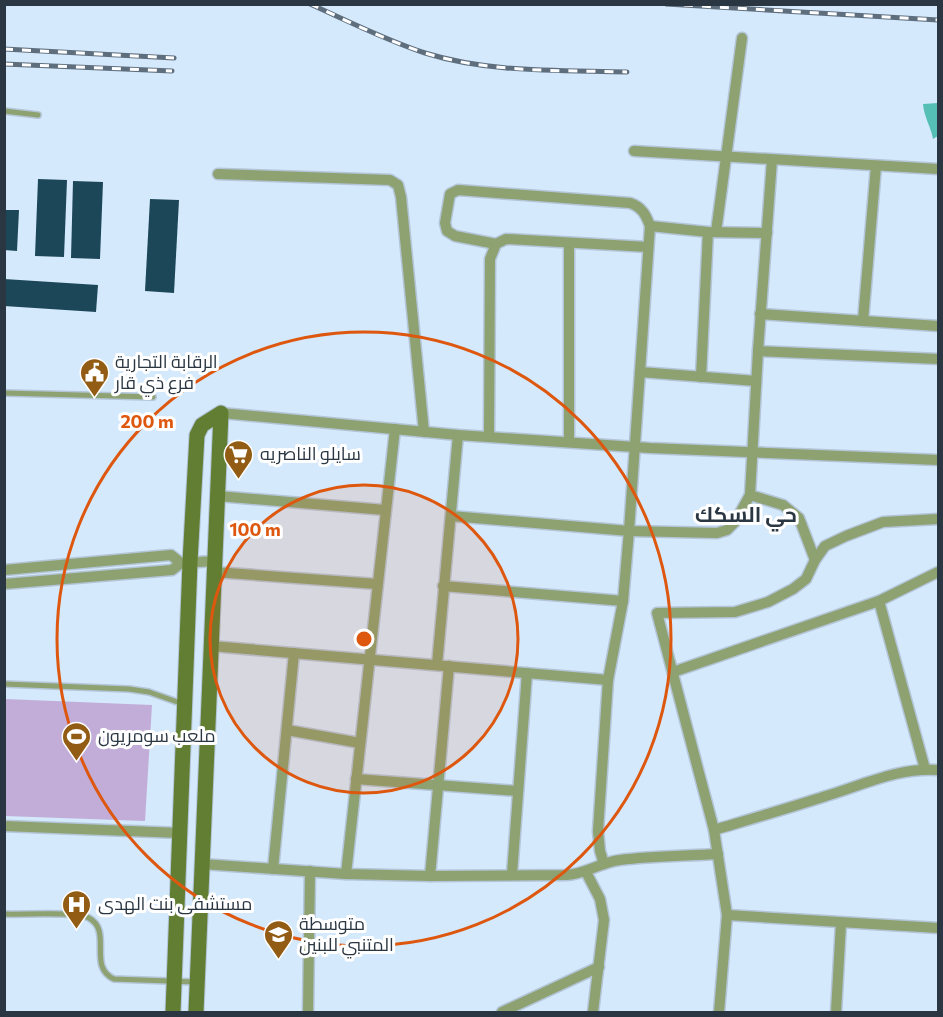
<svg xmlns="http://www.w3.org/2000/svg" width="943" height="1017" font-family="Commissioner,Cairo,sans-serif">
<style>
.green{fill:#c2add8}
.water{fill:#56bfb5}
.building{fill:#1c4758}
.lines{fill:none;stroke-linecap:round;stroke-linejoin:round}
.lane-casing{stroke:#b3c5d7;stroke-width:8}
.street-casing{stroke:#b3c5d7;stroke-width:13}
.secondary-casing{stroke:#b3c5d7;stroke-width:17}
.lane{stroke:#8da171;stroke-width:5}
.street{stroke:#8da171;stroke-width:10}
.secondary{stroke:#627e33;stroke-width:15}
.rail-casing{stroke:#5f6e7d;stroke-width:5}
.rail{stroke:#fff;stroke-width:3;stroke-dasharray:9;stroke-linecap:butt}
.ring{fill:none;stroke:#de570f;stroke-width:3}
.labels{text-anchor:middle;stroke-width:6;stroke-linejoin:round;paint-order:stroke}
.poi-label{font-size:18px;fill:#2a3743;stroke:#fff;text-anchor:start}
.quarter-label{font-size:21px;font-weight:bold;fill:#2a3743;stroke:#fff}
.centre{fill:#de570f;stroke:#fff;stroke-width:3}
.ring-label{font-size:18px;text-anchor:middle;font-weight:bold;fill:#de570f;stroke:#fff;stroke-width:6;stroke-linejoin:round;paint-order:stroke}
</style>
<rect width="100%" height="100%" fill="#d5e9fc"/>
<polygon class="green" points="5,699 152,705 145,821 5,816"/>
<path class="water" d="M938,103V136L933,139C931,127 924,117 923,104Z"/>
<g class="building">
<polygon points="38,179 67,180 64,257 35,256"/>
<polygon points="73,181 103,182 100,259 71,258"/>
<polygon points="150,199 179,200 174,293 145,291"/>
<polygon points="4,210 19,210 17,251 4,250"/>
<polygon points="4,279 98,285 96,312 4,306"/>
</g>
<g class="lines">
<defs>
<g id="lane">
<polyline points="4,111 38,115"/>
<polyline points="4,393 153,397"/>
<polyline points="4,684 129,689 149,692 183,704"/>
<path d="M4,914C22,915 77,911 89,918C113,931 87,967 114,979L196,982"/>
</g>
<g id="street">
<polyline points="634,151 938,169"/>
<polyline points="218,174 390,180 398,185 401,197 424,432"/>
<polyline points="650,226 708,232 767,233"/>
<polyline points="716,232 742,38"/>
<polyline points="569,243 569,442"/>
<path d="M496,244L455,236L447,231L445,223L450,194L458,190L630,203C642,207 646,215 650,226L629,531L717,533L727,530L735,522L750,495L758,351L772,160"/>
<polyline points="760,314 938,326"/>
<polyline points="863,321 876,166"/>
<polyline points="758,351 938,359"/>
<polyline points="640,372 756,381"/>
<polyline points="701,377 708,232"/>
<polyline points="221,413 458,435 650,448 938,460"/>
<polyline points="489,436 490,259 496,244 506,239 648,247"/>
<polyline points="750,495 783,505 799,518 815,560"/>
<polyline points="218,496 385,510"/>
<polyline points="451,516 629,531 623,601 608,680 598,831 600,851 604,864"/>
<polyline points="4,570 171,555 181,563"/>
<polyline points="214,572 377,584"/>
<polyline points="4,584 172,570 181,563 215,561"/>
<polyline points="443,586 623,601"/>
<polyline points="879,601 925,769"/>
<polyline points="211,646 608,680"/>
<polyline points="437,665 458,435"/>
<polyline points="673,672 879,601 938,572"/>
<polyline points="287,730 360,743"/>
<polyline points="356,779 518,791"/>
<polyline points="4,826 180,833"/>
<path d="M714,830C751,819 789,808 826,796C863,785 899,767 938,770"/>
<path d="M202,864L346,874L430,876L567,875C586,874 601,862 620,860C652,856 685,856 718,854"/>
<polyline points="273,869 294,653"/>
<polyline points="586,872 600,899 604,920 593,1012"/>
<polyline points="346,874 395,429"/>
<polyline points="512,874 527,673"/>
<polyline points="430,876 449,666"/>
<polyline points="727,915 938,928"/>
<polyline points="308,1012 310,871"/>
<polyline points="502,1012 599,967"/>
<polyline points="719,1012 727,915 714,830 657,613 735,612 768,602 793,589 806,579 815,560 825,546 846,536 883,522 938,519"/>
<polyline points="836,1012 841,923"/>
</g>
<polyline id="secondary" points="173,1012 190,562 197,435 202,425 221,413 196,1012"/>
</defs>
<use href="#lane" class="lane-casing"/>
<use href="#street" class="street-casing"/>
<use href="#secondary" class="secondary-casing"/>
<use href="#lane" class="lane"/>
<use href="#street" class="street"/>
<use href="#secondary" class="secondary"/>
<defs>
<g id="rail">
<path d="M310,4C348,21 385,40 425,53C489,73 560,70 627,72"/>
<polyline points="666,4 938,20"/>
<polyline points="4,49 174,58"/>
<polyline points="4,64 172,71"/>
</g>
</defs>
<use href="#rail" class="rail-casing"/>
<use href="#rail" class="rail"/>
</g>
<circle cx="364" cy="639" r="154" fill="#de570f" fill-opacity=".12"/>
<g class="ring">
<circle cx="364" cy="639" r="154"/>
<circle cx="364" cy="639" r="307"/>
</g>
<defs>
<symbol id="civic-pin" viewBox="-11 -11 22 30"><path d="M0 17L-7.5 6A9.5 9.5 0 1 1 7.5 6Z" fill="#935c14" stroke="#fff"/><path d="M-.6-6.5H3V-4.5H.6V-3L4-1V1h2V6H-6V1h2V-1L-.6-3ZM-1.2 2.5V6h2.4V2.5Z" fill="#fff"/></symbol>
<symbol id="supermarket-pin" viewBox="-11 -11 22 30"><path d="M0 17L-7.5 6A9.5 9.5 0 1 1 7.5 6Z" fill="#935c14" stroke="#fff"/><path d="M-6-5.5h2.5l.6 2H6L4.5 2H-2.5L-4.4-4H-6ZM-1.5 3.2a1.3 1.3 0 1 0 .1 0ZM3 3.2a1.3 1.3 0 1 0 .1 0Z" fill="#fff"/></symbol>
<symbol id="stadium-pin" viewBox="-11 -11 22 30"><path d="M0 17L-7.5 6A9.5 9.5 0 1 1 7.5 6Z" fill="#935c14" stroke="#fff"/><path d="M0-5a6.5 5 0 1 0 0 10a6.5 5 0 1 0 0-10ZM-3.5-1.8h7v3.6h-7Z" fill="#fff"/></symbol>
<symbol id="hospital-pin" viewBox="-11 -11 22 30"><path d="M0 17L-7.5 6A9.5 9.5 0 1 1 7.5 6Z" fill="#935c14" stroke="#fff"/><path d="M-5-5h3v3.5h4V-5h3V5h-3V1.5h-4V5h-3Z" fill="#fff"/></symbol>
<symbol id="school-pin" viewBox="-11 -11 22 30"><path d="M0 17L-7.5 6A9.5 9.5 0 1 1 7.5 6Z" fill="#935c14" stroke="#fff"/><path d="M0-5L7-2L0 1L-7-2ZM-4 1L0 2.5L4 1V4Q0 6-4 4Z" fill="#fff"/></symbol>
</defs>
<g fill-rule="evenodd">
<use href="#civic-pin" x="78" y="356" width="33" height="45"/>
<use href="#supermarket-pin" x="222" y="438" width="33" height="45"/>
<use href="#stadium-pin" x="60" y="720" width="33" height="45"/>
<use href="#hospital-pin" x="60" y="888" width="33" height="45"/>
<use href="#school-pin" x="262" y="918" width="33" height="45"/>
</g>
<g class="labels">
<g class="poi-label">
<text x="115" y="368">الرقابة التجارية<tspan x="115" dy="21">فرع ذي قار</tspan></text>
<text x="260" y="460">سايلو الناصريه</text>
<text x="98" y="742">ملعب سومريون</text>
<text x="98" y="910">مستشفى بنت الهدى</text>
<text x="299" y="930">متوسطة<tspan x="299" dy="21">المتنبي للبنين</tspan></text>
</g>
<g class="quarter-label">
<text x="746" y="522">حي السكك</text>
</g>
</g>
<circle cx="364" cy="639" r="9" class="centre"/>
<g class="ring-label">
<text x="147" y="428">200 m</text>
<text x="255" y="536">100 m</text>
</g>
<rect width="943" height="1017" fill="none" stroke="#2a3743" stroke-width="12"/>
</svg>
